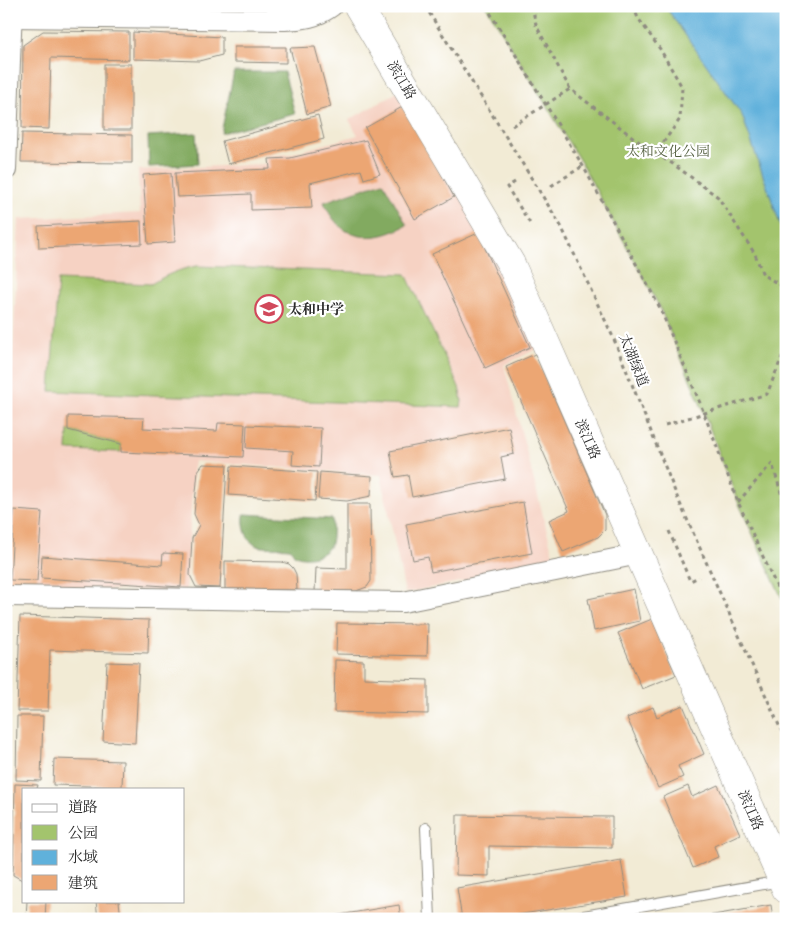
<svg xmlns="http://www.w3.org/2000/svg" width="792" height="925" font-family="'IM FELL Great Primer','Noto Serif SC',serif">
<style>
.built{fill:#f6d2c3}
.green{fill:#a3c46d;stroke:#67784c}
.forest{fill:#82aa60;stroke:#566a46}
.water{fill:#60b1db;stroke:#466e83}
.building{fill:#eca673}
.lines{fill:none;stroke-linecap:round;stroke-linejoin:round}
.lane-casing{stroke:#8e8b80;stroke-width:12}
.street-casing{stroke:#8e8b80;stroke-width:22}
.primary-casing{stroke:#8e8b80;stroke-width:29}
.path{stroke:#8e8b80;stroke-width:3;stroke-dasharray:4 4;stroke-linecap:butt}
.lane{stroke:#fff;stroke-width:10}
.street{stroke:#fff;stroke-width:20}
.primary{stroke:#fff;stroke-width:28}
.labels{text-anchor:middle;stroke-width:4.5;stroke-linejoin:round;paint-order:stroke}
.street-label{font-size:14px;fill:#2b2b2b;stroke:#fff}
.park-label{font-size:14px;fill:#556142;stroke:#fff}
.poi-label{font-size:14px;font-weight:bold;fill:#2b2b2b;stroke:#fff;text-anchor:start}
</style>
<rect width="100%" height="100%" fill="#fff"/>
<filter id="ink" filterUnits="userSpaceOnUse"><feTurbulence type="fractalNoise" baseFrequency=".02" numOctaves="2"/><feDisplacementMap in="SourceGraphic" scale="10" xChannelSelector="R" yChannelSelector="G"/><feConvolveMatrix kernelMatrix="1 2 1 2 8 2 1 2 1" color-interpolation-filters="sRGB"/></filter>
<filter id="wash" filterUnits="userSpaceOnUse"><feTurbulence type="fractalNoise" baseFrequency=".0096" numOctaves="4" result="noise"/><feDisplacementMap in="SourceGraphic" scale="20" xChannelSelector="R" yChannelSelector="G"/><feGaussianBlur stdDeviation="1.12" result="paint"/><feColorMatrix in="noise" values="0 0 0 0 0 0 0 0 0 0 0 0 0 0 0 0 0 1.4 0 .05"/><feComposite in="paint" operator="in"/></filter>
<g filter="url(#wash)">
<rect width="100%" height="100%" fill="#f2ebd5"/>
<polygon class="built" points="399,91 506,270 539,348 504,365 555,562 405,593 381,475 194,461 186,591 6,588 6,505 19,219 140,213 138,170 265,164 265,156 290,154 358,135 349,120"/>
<g class="green">
<polygon points="486,6 665,6 742,115 786,241 786,607 738,502 700,403 659,306 583,166"/>
<path d="M197,266L406,274L459,387L462,401L461,407L50,391L58,280L151,284C166,275 180,269 197,266Z"/>
<polygon points="68,430 121,444 121,452 67,450"/>
</g>
<g class="forest">
<polygon points="234,72 284,72 295,114 221,133"/>
<polygon points="196,133 198,164 149,167 148,136"/>
<path d="M383,182L407,225C373,244 340,242 324,202Z"/>
<path d="M244,514L332,519C332,526 333,536 331,543C327,556 305,561 294,554C293,552 291,549 289,548C282,547 263,548 257,546C245,540 243,526 244,514Z"/>
</g>
<polygon class="water" points="665,6 786,6 786,241 742,115"/>
<g id="blocks">
<g class="building">
<polygon points="43,31 129,32 129,60 51,58 49,129 22,128 23,45"/>
<polygon points="133,32 222,37 222,55 199,61 133,59"/>
<polygon points="234,47 286,47 286,63 234,62"/>
<polygon points="315,47 331,107 307,114 290,48"/>
<rect x="104" y="64" width="27" height="66"/>
<polygon points="404,106 454,197 415,219 365,128"/>
<polygon points="318,115 324,139 228,164 222,141"/>
<polygon points="22,133 132,135 132,163 21,162"/>
<polygon points="366,140 380,174 364,179 361,170 310,183 312,208 251,210 251,194 177,197 175,173 270,169 269,159 290,158"/>
<polygon points="171,173 175,242 148,244 143,175"/>
<polygon points="141,221 142,244 39,248 38,226"/>
<polygon points="478,233 530,347 485,368 432,254"/>
<polygon points="535,354 605,515 605,530 598,537 563,552 549,520 569,511 506,367"/>
<polygon points="68,416 144,418 143,428 217,431 218,423 245,424 243,457 121,452 121,444 68,430"/>
<polygon points="247,425 321,428 319,467 292,465 293,451 246,448"/>
<polygon points="509,427 514,454 501,457 505,479 412,497 408,475 395,477 390,451"/>
<polygon points="203,464 227,465 220,588 196,587 190,575 192,538 199,525 194,514 198,471"/>
<polygon points="231,466 317,472 315,501 229,495"/>
<polygon points="320,472 372,476 371,496 347,501 318,499"/>
<polygon points="523,502 532,553 431,572 428,557 413,560 406,524"/>
<polygon points="347,504 370,504 371,581 367,587 356,591 315,591 316,568 347,569"/>
<polygon points="14,510 42,512 37,581 10,580"/>
<polygon points="163,553 183,554 181,587 41,578 42,556 162,565"/>
<polygon points="225,561 282,562 289,564 293,568 296,574 297,590 225,589"/>
<polygon points="634,589 640,621 594,631 588,599"/>
<polygon points="20,616 149,620 148,653 50,650 48,711 17,711"/>
<polygon points="652,619 676,675 642,689 618,633"/>
<polygon points="337,623 428,624 427,656 336,654"/>
<polygon points="335,660 364,661 364,678 428,680 428,714 334,712"/>
<polygon points="107,662 139,663 135,743 103,741"/>
<polygon points="683,705 704,754 678,766 683,777 658,788 627,718 653,707 657,717"/>
<polygon points="17,716 43,716 41,781 16,780"/>
<polygon points="54,759 123,761 122,787 53,785"/>
<polygon points="15,784 38,785 37,789 24,789 24,881 13,875"/>
<polygon points="718,785 740,834 714,846 718,857 693,868 663,797 688,786 692,797"/>
<polygon points="457,815 612,817 612,848 489,846 489,876 456,875"/>
<polygon points="621,860 627,897 492,919 462,919 457,888"/>
<polygon points="27,901 46,901 45,919 26,919"/>
<polygon points="96,901 119,901 121,919 98,919"/>
<polygon points="399,905 401,919 321,919 321,918"/>
<polygon points="771,905 773,919 696,919 696,918"/>
</g>
</g>
</g>
<g filter="url(#ink)">
<use href="#blocks" fill-opacity="0" stroke="#8e8b80" stroke-width="1"/>
<g class="lines">
<defs>
<g id="lane">
<polyline points="426,828 430,919"/>
<polyline points="567,919 781,881"/>
</g>
<g id="street">
<path d="M6,17L285,20C303,19 316,18 332,6"/>
<polyline points="6,170 12,6"/>
<polyline points="6,596 403,602 639,554"/>
</g>
<polyline id="primary" points="358,6 511,264 786,889"/>
</defs>
<use href="#lane" class="lane-casing"/>
<use href="#street" class="street-casing"/>
<use href="#primary" class="primary-casing"/>
<g class="path">
<polyline points="425,6 561,226 613,337 678,499 786,741"/>
<polyline points="486,6 583,166 659,306 700,403 738,502 786,607"/>
<polyline points="532,6 536,25 570,89 651,151 673,164 718,197 755,254 763,275 784,287 786,300"/>
<polyline points="633,6 638,18 660,49 682,87 680,119 655,154"/>
<polyline points="512,126 570,89"/>
<polyline points="515,182 507,187 531,225"/>
<polyline points="551,186 583,166"/>
<polyline points="665,425 767,394 786,347"/>
<polyline points="738,502 772,463 786,509"/>
<polyline points="669,531 690,581 699,577"/>
</g>
<use href="#lane" class="lane"/>
<use href="#street" class="street"/>
<use href="#primary" class="primary"/>
</g>
</g>
<defs>
<symbol id="school-ring" viewBox="-11 -11 22 22"><circle r="9.5" fill="#fff" stroke="#d1495b" stroke-width="1.5"/><path d="M0-5L7-2L0 1L-7-2ZM-4 1L0 2.5L4 1V4Q0 6-4 4Z" fill="#d1495b"/></symbol>
</defs>
<g fill-rule="evenodd">
<use href="#school-ring" x="253" y="293" width="32" height="32"/>
</g>
<g class="labels">
<g class="street-label">
<text transform="translate(402 80) rotate(59)" y="5">滨江路</text>
<text transform="translate(634 360) rotate(68)" y="5">太湖绿道</text>
<text transform="translate(588 439) rotate(66)" y="5">滨江路</text>
<text transform="translate(751 810) rotate(66)" y="5">滨江路</text>
</g>
<g class="park-label">
<text x="668" y="156">太和文化公园</text>
</g>
<g class="poi-label">
<text x="288" y="314">太和中学</text>
</g>
</g>
<rect width="792" height="925" fill="none" stroke="#fff" stroke-width="25"/>
<rect x="22" y="788" width="162" height="115" fill="#ffffff" stroke="#aaaaaa"/>
<rect x="32" y="804" width="25" height="8" fill="#ffffff" stroke="#aaaaaa"/>
<text x="68" y="812" font-size="15" fill="#2b2b2b">道路</text>
<rect x="32" y="825" width="25" height="15" fill="#a3c46d" stroke="#aaaaaa"/>
<text x="68" y="838" font-size="15" fill="#2b2b2b">公园</text>
<rect x="32" y="850" width="25" height="15" fill="#60b1db" stroke="#aaaaaa"/>
<text x="68" y="862" font-size="15" fill="#2b2b2b">水域</text>
<rect x="32" y="875" width="25" height="15" fill="#eca673" stroke="#aaaaaa"/>
<text x="68" y="888" font-size="15" fill="#2b2b2b">建筑</text>
</svg>
